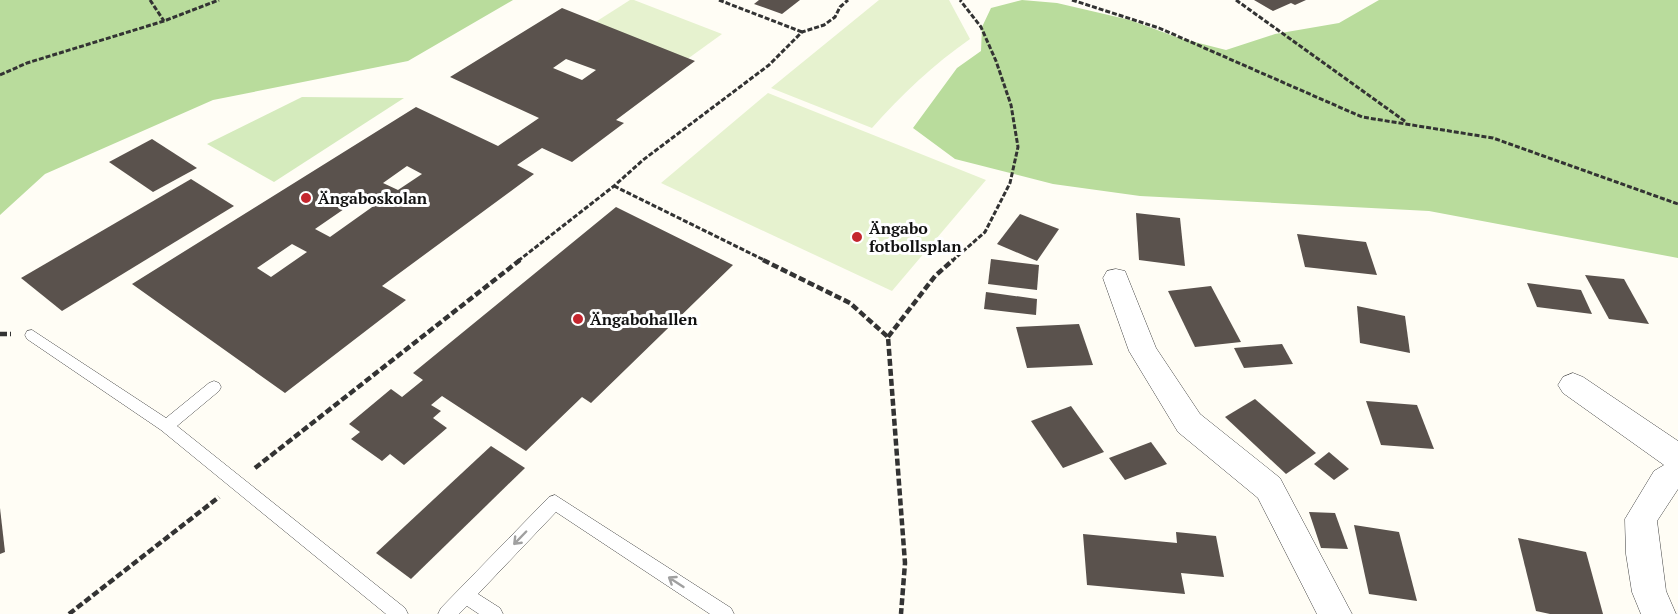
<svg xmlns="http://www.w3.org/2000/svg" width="1678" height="614" font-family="'PT Serif',serif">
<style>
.green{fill:#d5ebbd}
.forest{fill:#b9dc9c}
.pitch{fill:#e6f2cf}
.building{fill:#5a524d;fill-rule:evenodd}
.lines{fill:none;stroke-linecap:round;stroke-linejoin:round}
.service-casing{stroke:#444;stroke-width:1}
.minor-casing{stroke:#444;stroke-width:1}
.path-far1{stroke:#333;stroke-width:3;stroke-dasharray:5 2;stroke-linecap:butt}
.path{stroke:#333;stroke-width:4.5;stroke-dasharray:7 3;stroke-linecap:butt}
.service{fill:#fff;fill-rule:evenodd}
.minor{fill:#fff;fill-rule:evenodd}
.oneway{stroke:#a0a0a0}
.poi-dot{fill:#c4262e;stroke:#fff;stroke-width:2}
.labels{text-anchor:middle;stroke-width:6;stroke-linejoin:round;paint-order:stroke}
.poi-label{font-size:16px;font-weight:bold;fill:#111;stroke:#fff;text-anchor:start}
</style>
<rect width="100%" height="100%" fill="#fffdf5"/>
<polygon class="green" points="302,97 404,98 274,182 207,144"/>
<g class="forest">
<polygon points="0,0 513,0 408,61 213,100 45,174 0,215"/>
<polygon points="1022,0 1057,3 1130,20 1179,38 1226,50 1275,34 1339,23 1379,0 1678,0 1678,258 1429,211 1140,196 1053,184 955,159 913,128 957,68 981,51 982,27 991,8"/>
</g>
<g class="pitch">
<polygon points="630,0 634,0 722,34 686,60 594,23"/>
<path d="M879,0H949L970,39C934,64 901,95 872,128L771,88Z"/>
<polygon points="768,93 986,180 892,291 661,183"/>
</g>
<g class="building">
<polygon points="759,0 800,0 782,14 754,4"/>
<polygon points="1254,0 1306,0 1295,5 1291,3 1273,11"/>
<path d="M562,8L695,61L616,120L624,123L572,162L542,148L517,165L534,174L382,286L406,300L285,393L132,284L416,107L498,146L539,118L450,77ZM566,59L596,70L582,80L553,68ZM407,166L422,174L398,190L383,183ZM360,198L375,205L330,237L315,229ZM292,244L307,252L271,277L257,268Z"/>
<polygon points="152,139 197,168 153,192 109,162"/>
<polygon points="191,179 234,206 62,311 21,278"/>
<polygon points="616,207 733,265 591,403 582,397 526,451 442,396 431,405 441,411 433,418 447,428 404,465 390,454 382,461 351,439 360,432 349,424 391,389 402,397 423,380 413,373"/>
<polygon points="1136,213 1180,218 1185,266 1139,260"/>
<polygon points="1020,214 1059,229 1037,261 997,244"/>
<polygon points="1297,234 1366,242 1377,275 1305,267"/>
<polygon points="991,259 1039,265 1037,290 988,284"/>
<polygon points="1585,275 1624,279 1649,324 1609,319"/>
<polygon points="1527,283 1581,290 1592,314 1537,307"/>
<polygon points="1211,286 1241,342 1195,347 1168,291"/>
<polygon points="986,292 1037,299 1036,315 984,309"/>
<polygon points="1357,306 1405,316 1410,353 1360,343"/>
<polygon points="1079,324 1093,365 1027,368 1016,327"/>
<polygon points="1282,344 1293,364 1244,368 1234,348"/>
<polygon points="1255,399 1316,453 1286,474 1225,417"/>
<polygon points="1366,401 1417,405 1434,449 1381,445"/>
<polygon points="1071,406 1104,452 1063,468 1031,421"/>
<polygon points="1151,442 1167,464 1125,480 1109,458"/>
<polygon points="491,446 525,468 411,579 376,553"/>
<polygon points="1329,452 1349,469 1334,480 1314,464"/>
<polygon points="0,508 5,552 0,554"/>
<polygon points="1309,512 1335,513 1348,549 1321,548"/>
<polygon points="1354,525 1399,532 1417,601 1369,594"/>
<polygon points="1176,532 1216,536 1224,577 1181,573 1185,594 1087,585 1083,534 1177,543"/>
<polygon points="1518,538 1586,552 1603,614 1550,614 1536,611"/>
</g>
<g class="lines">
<defs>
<g id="service">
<polygon points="32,330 166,418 209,383 214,381 219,383 221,387 219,391 177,426 405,608 408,614 386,614 161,430 27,339 25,335 27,331"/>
<polygon points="555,495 731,608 734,614 710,614 556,512 478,594 500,608 503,614 479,614 467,606 459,614 438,614 441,608 549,497"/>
</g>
<g id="minor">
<polygon points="1116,269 1125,271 1156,348 1200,414 1280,478 1352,614 1317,614 1258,498 1178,432 1129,351 1103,278 1107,271"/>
<polygon points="1573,373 1583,377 1678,441 1678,489 1657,521 1666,591 1676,614 1641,614 1632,592 1626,554 1625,519 1654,471 1664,465 1563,393 1558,385 1563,377"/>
</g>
</defs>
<use href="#service" class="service-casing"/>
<use href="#minor" class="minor-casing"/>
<g class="path-far1">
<polyline points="150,0 164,21"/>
<polyline points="719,0 802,32"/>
<polyline points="1072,0 1159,28 1362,117 1493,138 1678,204"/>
<polyline points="1236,0 1406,122"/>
<polyline points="0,75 27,63 164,21 219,0"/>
<polyline points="614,186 766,261"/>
<polyline points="518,261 614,186 643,160 769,65 802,32 824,25 835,17 840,7 848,0"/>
<polyline points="952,261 985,232 1010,183 1018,147 1011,105 996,61 981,27 960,0"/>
</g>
<g class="path">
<polyline points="763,260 850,303 888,337 905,563 901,614"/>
<polyline points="0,334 11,334"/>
<polyline points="888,337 935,276 953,260"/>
<polyline points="255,468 520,260"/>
<polyline points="69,614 219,497"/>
</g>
<use href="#service" class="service"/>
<use href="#minor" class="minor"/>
</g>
<defs><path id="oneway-shaft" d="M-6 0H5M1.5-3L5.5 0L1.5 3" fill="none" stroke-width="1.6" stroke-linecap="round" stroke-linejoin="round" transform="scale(1.5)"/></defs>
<g class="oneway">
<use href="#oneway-shaft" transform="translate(520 538) rotate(134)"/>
<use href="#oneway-shaft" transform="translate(676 582) rotate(-147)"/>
</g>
<g class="poi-dot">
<circle cx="306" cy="198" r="6"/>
<circle cx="857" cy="237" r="6"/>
<circle cx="578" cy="319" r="6"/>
</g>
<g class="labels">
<g class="poi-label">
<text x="318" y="204">Ängaboskolan</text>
<text x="869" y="234">Ängabo<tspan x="869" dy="18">fotbollsplan</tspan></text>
<text x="590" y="325">Ängabohallen</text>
</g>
</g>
</svg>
